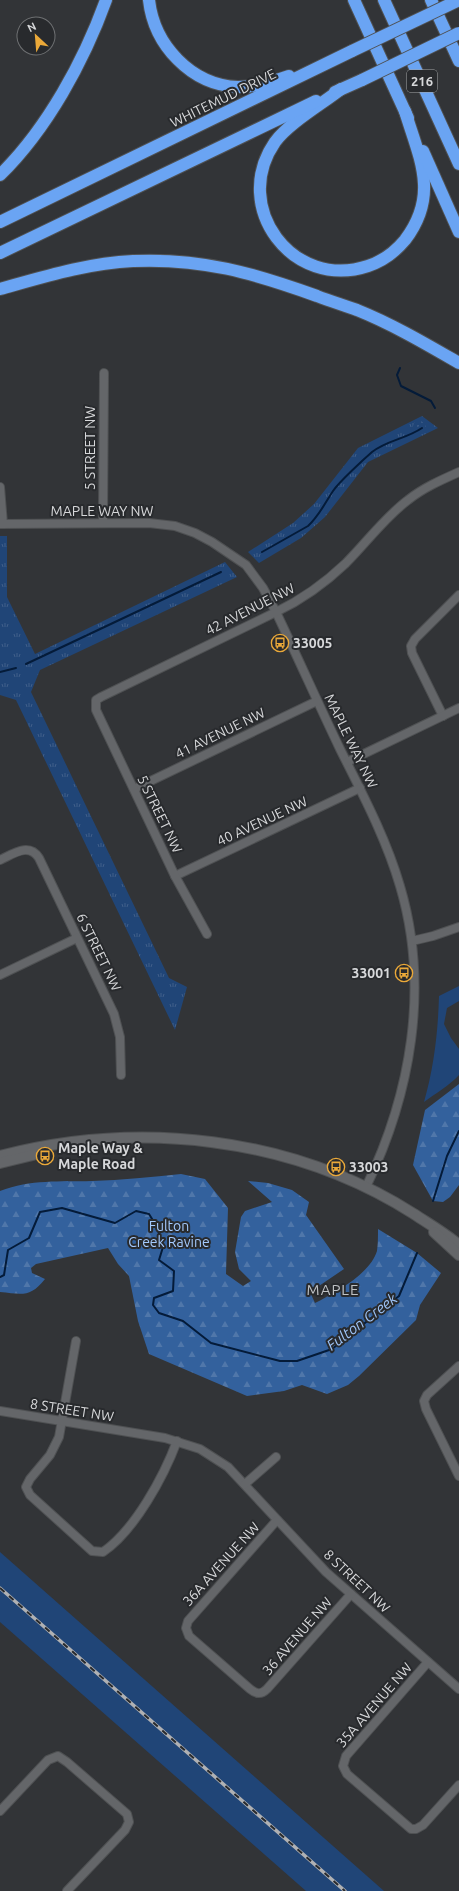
<svg xmlns="http://www.w3.org/2000/svg" width="459" height="1891" font-family="Ubuntu,sans-serif">
<style>
.grass{fill:#204577}
.forest{fill:url(#forest-firs)}
.park{fill:url(#park-tufts)}
.garden{fill:url(#garden-dots)}
.lines{fill:none;stroke-linecap:round;stroke-linejoin:round}
.stream{stroke:#041b39;stroke-width:2}
.street-casing{stroke:#4f5153;stroke-width:10}
.secondary-casing{stroke:#4f5153;stroke-width:12}
.highway-casing{stroke:#4f5153;stroke-width:14}
.street{stroke:#646669;stroke-width:8}
.secondary{stroke:#646669;stroke-width:10}
.highway{stroke:#6aa4f3;stroke-width:12}
.rail-casing{stroke:#b0b1b3;stroke-width:3.5}
.rail{stroke:#282a2d;stroke-width:2;stroke-dasharray:6;stroke-linecap:butt}
.highway-bridge-casing{stroke:#4f5153;stroke-width:14;stroke-linecap:butt}
.highway-bridge{stroke:#6aa4f3;stroke-width:12}
.labels{text-anchor:middle;stroke-width:4;stroke-linejoin:round;paint-order:stroke}
.shield{fill:#282a2d;stroke:#a2a4a6;stroke-width:1}
.shield-label{font-size:13px;font-weight:bold;fill:#d7d8da}
.street-label{font-size:14px;fill:#d7d8da;stroke:#282a2d}
.poi-label{font-size:14px;font-weight:bold;fill:#d7d8da;stroke:#282a2d;text-anchor:start}
.park-label{font-size:14px;fill:#a4cafe;stroke:#282a2d}
.neighbourhood-label{font-size:15px;letter-spacing:1px;fill:#bfc2c5;stroke:#282a2d}
.water-label{font-size:15px;font-style:italic;fill:#9dc3f6;stroke:#282a2d}
</style>
<defs>
<pattern id="forest-firs" width="22" height="20" patternUnits="userSpaceOnUse"><rect width="22" height="20" fill="#33619d"/><path d="M5 1l3.5 6h-7zM16 11l3.5 6h-7z" fill="#5077aa"/></pattern>
<pattern id="park-tufts" width="24" height="20" patternUnits="userSpaceOnUse"><rect width="24" height="20" fill="#204577"/><path d="M3 7l-1-3M5 7V3M7 7l1-3M15 17l-1-3M17 17v-4M19 17l1-3" fill="none" stroke="#405f8a"/></pattern>
<pattern id="garden-dots" width="8" height="8" patternUnits="userSpaceOnUse"><rect width="8" height="8" fill="#204577"/><path d="M2 2h.1M6 6h.1" fill="none" stroke="#405f8a" stroke-width="1.8" stroke-linecap="round"/></pattern>
</defs>
<rect width="100%" height="100%" fill="#323437"/>
<g class="grass">
<path d="M459,986V1001L447,1008L444,1024L451,1038L459,1049V1075C449,1086 436,1093 424,1102C434,1067 438,1032 439,996Z"/>
<polygon points="0,1552 384,1891 306,1891 0,1622"/>
</g>
<g class="forest">
<polygon points="459,1084 459,1185 450,1197 443,1202 433,1201 413,1165 425,1110"/>
<path d="M181,1174L205,1179L228,1208L226,1274L243,1286L251,1281L239,1269L235,1252L241,1217L245,1211L272,1202L248,1181L268,1183L292,1190L309,1202L306,1215L344,1269L310,1292L315,1303C335,1293 370,1274 377,1251C378,1244 378,1236 378,1229L417,1253L441,1273L420,1305L416,1320L359,1376L348,1385L327,1394L302,1385L284,1391L247,1396L149,1354L138,1321L129,1276L118,1264L108,1248L36,1264L31,1268L32,1273L45,1279C30,1298 22,1294 0,1292V1191C31,1179 60,1182 92,1181C122,1180 152,1177 181,1174Z"/>
</g>
<g class="park">
<polygon points="422,416 438,428 368,462 325,517 301,538 259,563 248,552 293,523 314,504 358,448"/>
<polygon points="0,536 7,536 7,597 35,654 225,562 237,577 40,670 31,692 169,978 187,987 175,1030 16,700 0,695"/>
</g>
<polygon class="garden" points="421,421 425,424 426,429 423,424 414,429 412,428 415,422"/>
<g class="lines">
<g class="stream">
<polyline points="400,368 397,375 401,386 431,401 435,408"/>
<path d="M262,552L308,526C319,516 325,503 333,491C339,482 364,459 372,452C387,440 406,439 422,428"/>
<polyline points="26,664 221,572"/>
<polyline points="0,672 16,668"/>
<polyline points="433,1201 447,1156 459,1131"/>
<polyline points="0,1277 4,1275 8,1250 29,1238 40,1212 62,1208 115,1223 136,1211 149,1214 157,1227 163,1247 159,1260 174,1271 173,1291 154,1298 153,1305 159,1313 183,1321 211,1343 280,1361 297,1361 332,1349 399,1296 417,1253"/>
</g>
<defs>
<g id="street">
<polyline points="0,487 3,524"/>
<polyline points="103,523 104,373"/>
<path d="M0,524L149,523L175,526L195,533L212,542L246,565L263,588L276,612C298,658 318,703 340,749C362,793 386,838 400,886C430,987 411,1094 366,1187"/>
<polyline points="443,716 412,653 411,646 415,639 459,595"/>
<polyline points="347,762 459,708"/>
<polyline points="134,789 317,701"/>
<path d="M0,860C13,854 29,842 39,858L114,1014L120,1037L121,1075"/>
<polyline points="175,876 360,788"/>
<path d="M207,934L175,876L96,710V700L101,697L276,612C301,600 326,582 346,563C367,542 384,518 408,500C423,488 441,480 459,472"/>
<polyline points="412,941 433,936 459,927"/>
<polyline points="0,975 77,938"/>
<path d="M76,1341L59,1437L50,1455L30,1479L26,1487L30,1495L92,1551L103,1552C135,1530 164,1476 177,1441"/>
<polyline points="459,1366 427,1395 424,1401 426,1409 459,1476"/>
<polyline points="0,1411 165,1438 200,1449 228,1467 326,1572 459,1689"/>
<polyline points="245,1484 276,1457"/>
<path d="M277,1520L188,1621L186,1628L189,1636L250,1689C256,1694 261,1695 267,1689L351,1594"/>
<polyline points="428,1662 346,1756 343,1766 347,1774 411,1829 416,1829 423,1825 459,1785"/>
<polyline points="0,1811 48,1760 58,1756 67,1762 127,1814 129,1822 125,1830 67,1891"/>
</g>
<g id="secondary">
<path d="M0,1156C139,1120 291,1136 414,1214C429,1224 445,1233 459,1245"/>
<polyline points="0,1163 33,1155"/>
<polyline points="434,1232 459,1255"/>
</g>
<g id="highway">
<path d="M149,0C154,45 191,85 238,87C256,87 272,82 289,76"/>
<polyline points="354,0 408,118"/>
<polyline points="384,0 459,164"/>
<polyline points="431,0 459,61"/>
<path d="M341,89C322,104 289,123 275,142C230,207 293,291 368,266C383,261 395,252 405,240C418,223 425,206 424,184C423,160 412,135 405,111"/>
<polyline points="335,92 362,80"/>
<polyline points="423,151 459,232"/>
<path d="M0,175C47,129 84,61 106,0"/>
<polyline points="0,222 352,51"/>
<polyline points="0,253 316,101"/>
<path d="M0,289C43,277 88,263 133,261C202,258 253,273 317,296C330,301 343,305 357,310C392,324 426,344 459,363"/>
</g>
</defs>
<use href="#street" class="street-casing"/>
<use href="#secondary" class="secondary-casing"/>
<use href="#highway" class="highway-casing"/>
<use href="#street" class="street"/>
<use href="#secondary" class="secondary"/>
<use href="#highway" class="highway"/>
<defs>
<polyline id="rail" points="0,1588 345,1891"/>
</defs>
<use href="#rail" class="rail-casing"/>
<use href="#rail" class="rail"/>
<defs>
<g id="highway-bridge">
<polyline points="352,51 459,0"/>
<polyline points="362,80 459,33"/>
</g>
</defs>
<use href="#highway-bridge" class="highway-bridge-casing"/>
<use href="#highway-bridge" class="highway-bridge"/>
</g>
<defs>
<symbol id="bus-ring" viewBox="-11 -11 22 22"><circle r="9.5" fill="#282a2d" stroke="#eba939" stroke-width="1.5"/><path d="M-5-6H5V4H4V6H2V4H-2V6H-4V4H-5ZM-3.5-4V0h7V-4ZM-3.5 1.2v1.5H-2V1.2ZM2 1.2v1.5H3.5V1.2Z" fill="#eba939"/></symbol>
</defs>
<g fill-rule="evenodd">
<use href="#bus-ring" x="270" y="633" width="20" height="20"/>
<use href="#bus-ring" x="394" y="963" width="20" height="20"/>
<use href="#bus-ring" x="35" y="1146" width="20" height="20"/>
<use href="#bus-ring" x="326" y="1157" width="20" height="20"/>
</g>
<g class="labels">
<rect class="shield" x="407" y="70" width="30" height="22" rx="3"/>
<g class="shield-label">
<text x="422" y="86">216</text>
</g>
<g class="street-label">
<text transform="translate(223 98) rotate(-26)" y="5">WHITEMUD DRIVE</text>
<text transform="translate(90 448) rotate(-90)" y="5">5 STREET NW</text>
<text x="102" y="516">MAPLE WAY NW</text>
<text transform="translate(250 609) rotate(-27)" y="5">42 AVENUE NW</text>
<text transform="translate(220 733) rotate(-26)" y="5">41 AVENUE NW</text>
<text transform="translate(351 741) rotate(64)" y="5">MAPLE WAY NW</text>
<text transform="translate(160 814) rotate(64)" y="5">5 STREET NW</text>
<text transform="translate(262 821) rotate(-25)" y="5">40 AVENUE NW</text>
<text transform="translate(99 952) rotate(64)" y="5">6 STREET NW</text>
<text transform="translate(72 1410) rotate(9)" y="5">8 STREET NW</text>
<text transform="translate(221 1564) rotate(-48)" y="5">36A AVENUE NW</text>
<text transform="translate(357 1581) rotate(43)" y="5">8 STREET NW</text>
<text transform="translate(297 1636) rotate(-49)" y="5">36 AVENUE NW</text>
<text transform="translate(374 1705) rotate(-49)" y="5">35A AVENUE NW</text>
</g>
<g class="poi-label">
<text x="293" y="648">33005</text>
<text x="391" y="978" text-anchor="end">33001</text>
<text x="58" y="1153">Maple Way &amp;<tspan x="58" dy="16">Maple Road</tspan></text>
<text x="349" y="1172">33003</text>
</g>
<g class="park-label">
<text x="169" y="1231">Fulton<tspan x="169" dy="16">Creek Ravine</tspan></text>
</g>
<g class="neighbourhood-label">
<text x="333" y="1295">MAPLE</text>
</g>
<g class="water-label">
<text transform="translate(362 1322) rotate(-37)" y="5">Fulton Creek</text>
</g>
</g>
<g transform="translate(36 36) rotate(334)"><circle r="19" fill="#282a2d" stroke="#6e7072"/>
<path d="M0-3L7 15L0 10L-7 15Z" fill="#eba939"/>
<text y="-6" font-size="11" font-weight="bold" text-anchor="middle" fill="#d7d8da">N</text>
</g>
</svg>
